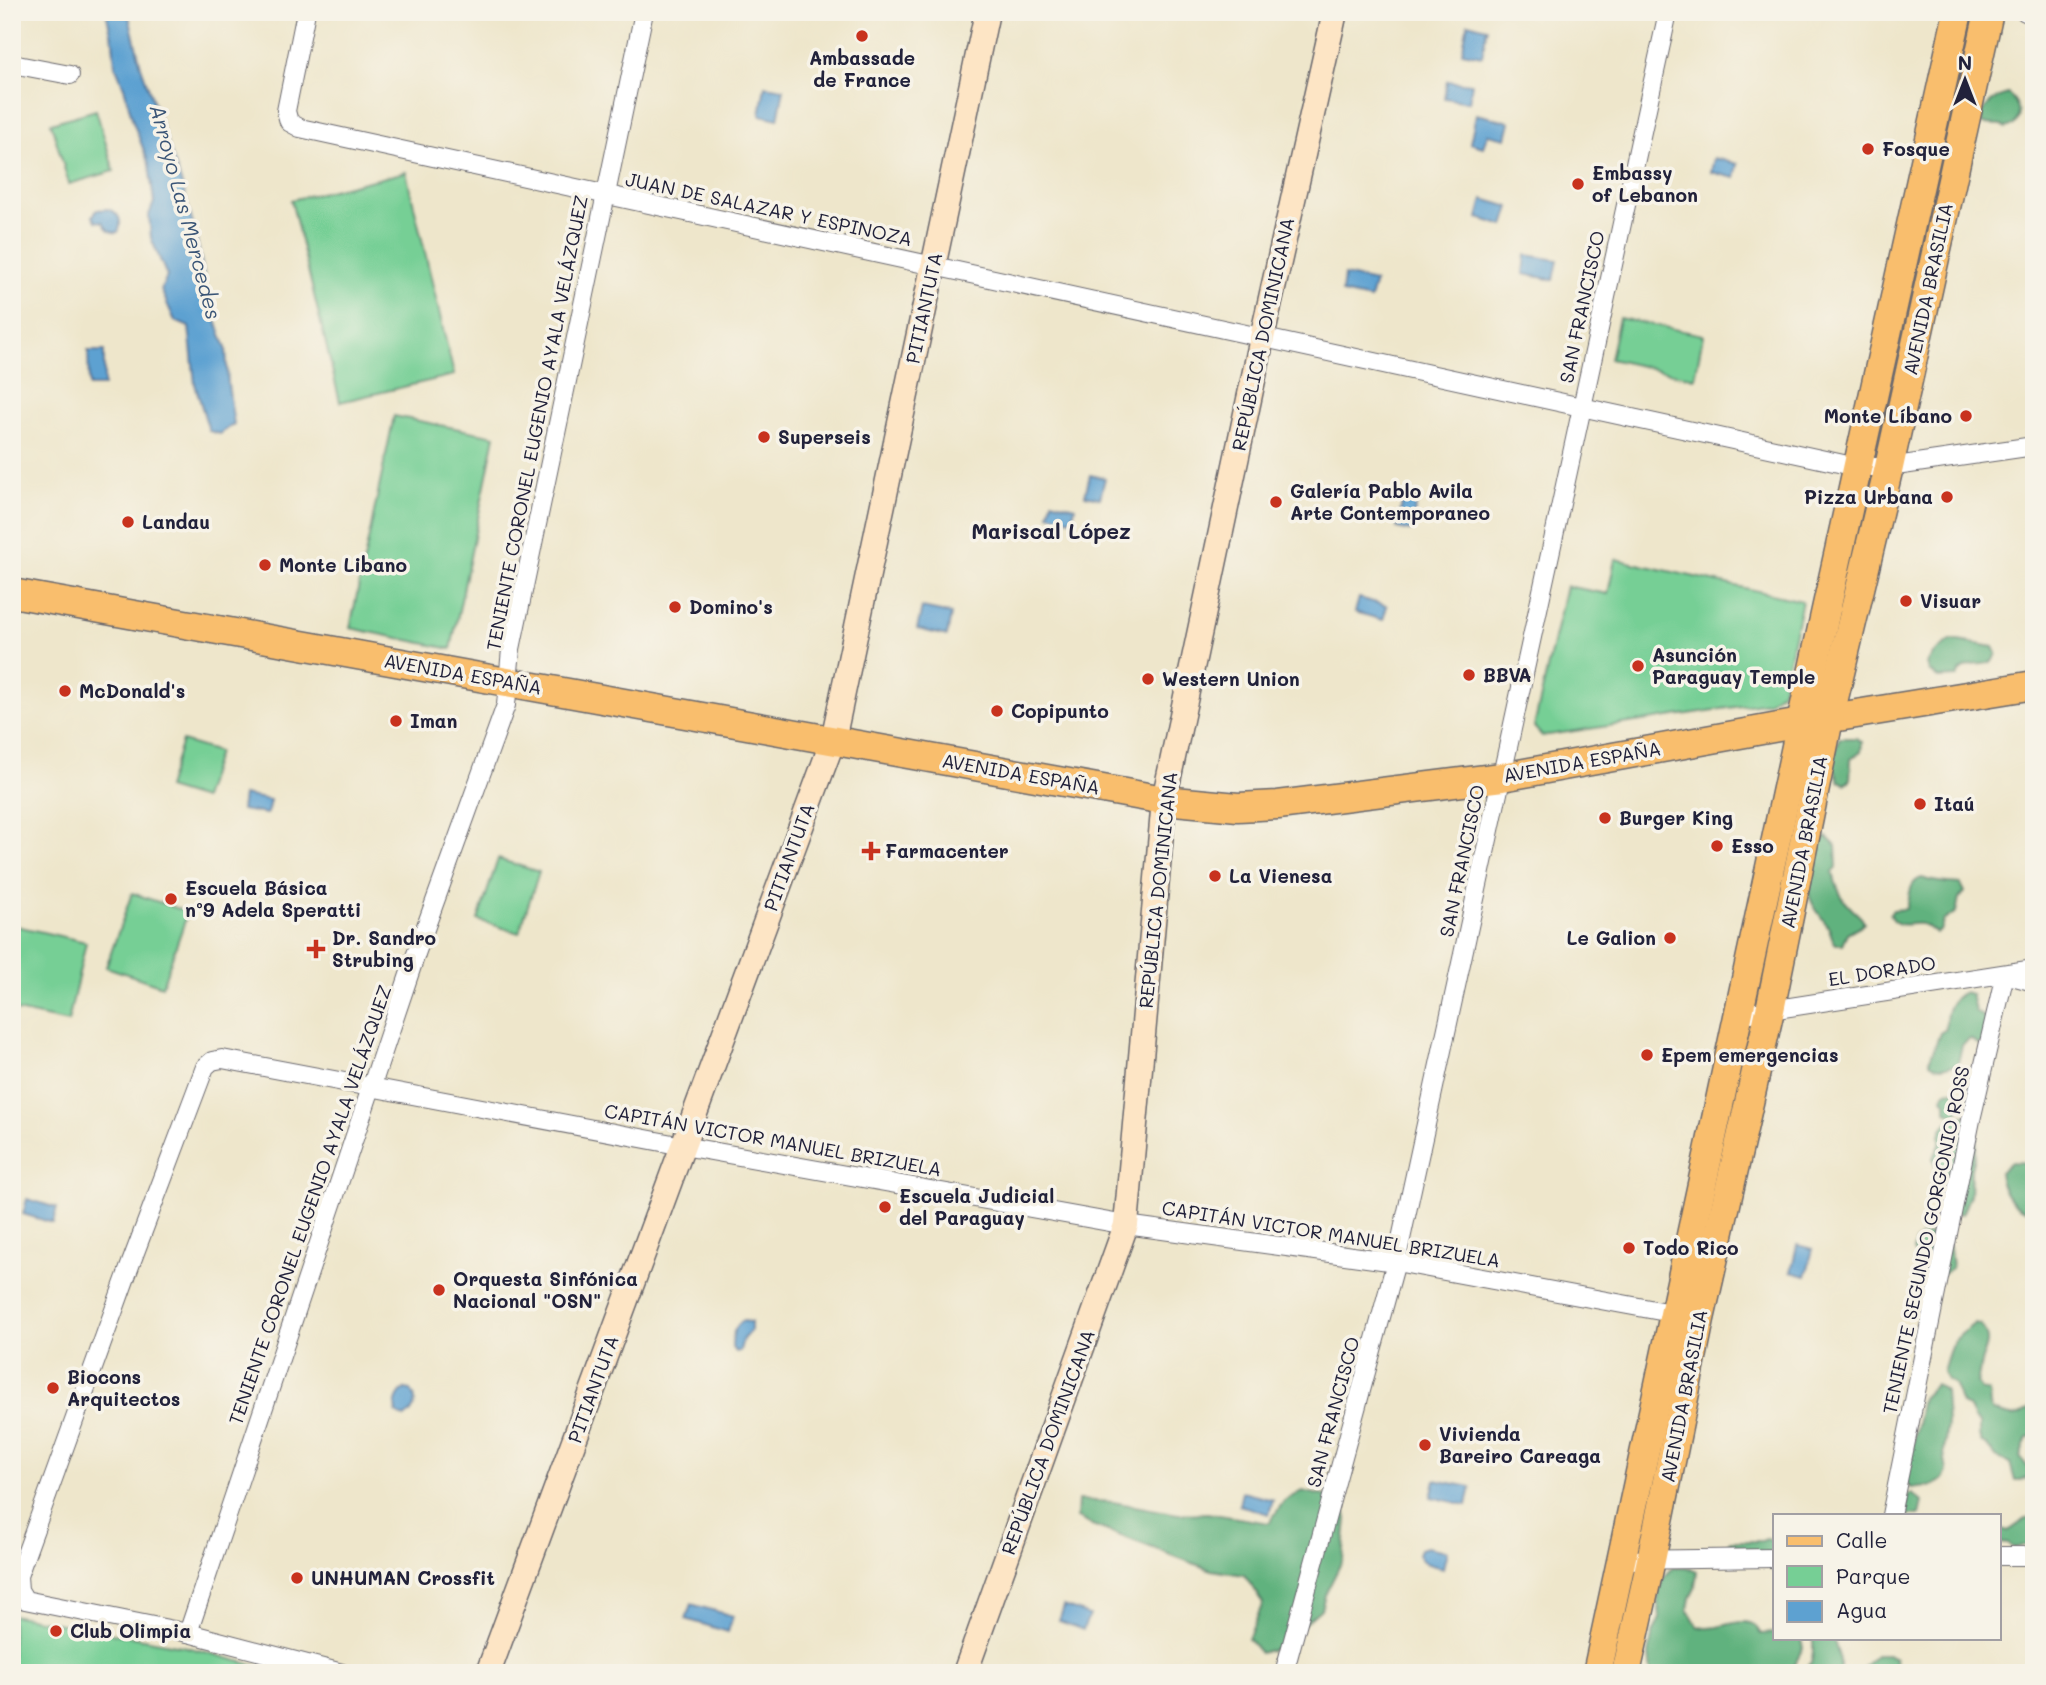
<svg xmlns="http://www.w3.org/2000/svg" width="2046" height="1685" font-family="Mali,sans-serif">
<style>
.green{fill:#76cf95;stroke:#4c7868;stroke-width:2}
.forest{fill:#60b27e;stroke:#416a5c;stroke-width:2}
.water{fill:#5da1d1;stroke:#406286;stroke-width:2}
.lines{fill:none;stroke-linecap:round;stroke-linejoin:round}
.street-casing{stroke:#69676d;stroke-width:20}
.secondary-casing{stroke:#69676d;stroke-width:27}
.primary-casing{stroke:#69676d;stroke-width:31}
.street{stroke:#fff;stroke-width:18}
.secondary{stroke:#fde5c5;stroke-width:24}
.primary{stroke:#f9be6d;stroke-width:28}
.poi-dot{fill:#c8321e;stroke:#f7f3e8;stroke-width:2.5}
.labels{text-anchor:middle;stroke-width:7;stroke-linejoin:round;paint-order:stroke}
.poi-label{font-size:19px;font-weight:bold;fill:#22223b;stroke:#f7f3e8;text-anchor:start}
.street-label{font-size:19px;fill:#22223b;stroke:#f7f3e8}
.water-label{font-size:21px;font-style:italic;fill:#3a5577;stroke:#f7f3e8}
.neighbourhood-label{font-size:21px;font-weight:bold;fill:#22223b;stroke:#f7f3e8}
</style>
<rect width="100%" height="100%" fill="#f7f3e8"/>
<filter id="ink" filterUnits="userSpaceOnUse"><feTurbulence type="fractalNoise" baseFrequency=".0143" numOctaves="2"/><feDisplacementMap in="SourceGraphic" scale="14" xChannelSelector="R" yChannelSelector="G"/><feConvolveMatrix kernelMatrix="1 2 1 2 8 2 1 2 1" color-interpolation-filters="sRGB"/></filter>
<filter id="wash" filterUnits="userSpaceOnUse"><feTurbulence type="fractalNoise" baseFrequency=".00686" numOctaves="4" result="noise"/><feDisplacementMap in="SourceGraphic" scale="28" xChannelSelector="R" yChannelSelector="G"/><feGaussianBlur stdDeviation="1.57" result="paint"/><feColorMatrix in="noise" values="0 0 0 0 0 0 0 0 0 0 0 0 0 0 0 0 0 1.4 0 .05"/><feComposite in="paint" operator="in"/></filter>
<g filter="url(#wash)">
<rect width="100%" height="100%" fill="#eee6cb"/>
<g class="green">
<polygon points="1968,27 1970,30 1879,441 1876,443"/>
<polygon points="96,110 114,171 69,184 51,123"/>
<polygon points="406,172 454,375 340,402 291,200"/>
<polygon points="1619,318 1703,335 1695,378 1610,359"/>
<polygon points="394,416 495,436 451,649 350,628"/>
<polygon points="1615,559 1802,601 1782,691 1768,702 1542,736 1534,727 1566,586 1608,594"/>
<polygon points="182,741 218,752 203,799 167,788"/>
<polygon points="498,859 539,872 519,933 478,920"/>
<polygon points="132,893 188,912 162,986 106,967"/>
<polygon points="12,925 86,942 68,1022 12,1010"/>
<polygon points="12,1615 187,1647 282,1673 12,1673"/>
</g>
<g class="forest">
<path d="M2008,94C2018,102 2023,115 2014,125L2006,128L2002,125L1982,124L1981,113C1989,103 1996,97 2008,94Z"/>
<path d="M1952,640L1994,647L1997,653C1991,674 1967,654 1957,677L1938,678L1929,671L1927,664L1933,654Z"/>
<polygon points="1839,738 1856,738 1862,742 1861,752 1851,759 1850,780 1845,784 1839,781 1832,763"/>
<path d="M1827,837L1836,846L1837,867L1833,873C1836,887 1841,899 1852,909C1857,914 1860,915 1864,922L1860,926L1847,933L1842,944H1836C1830,938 1832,932 1827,925C1819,914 1804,896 1808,880C1810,875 1814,870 1815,865C1818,855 1816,847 1820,838Z"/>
<path d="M1922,878C1935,883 1947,883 1961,884L1965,892L1959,899L1956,912L1943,921L1940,931L1936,933C1931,930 1927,925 1921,924C1907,922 1898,931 1890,914L1893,910L1906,909C1911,898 1907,882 1922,878Z"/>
<path d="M1964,992L1971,994L1975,1011L1985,1018L1993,1026L1980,1045L1970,1039L1962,1045L1958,1063C1950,1068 1938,1069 1930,1063V1059L1940,1033L1946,1029C1945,1013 1950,999 1964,992Z"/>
<polygon points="1950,1090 1958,1092 1963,1100 1957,1112 1953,1114 1946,1111 1946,1101 1943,1098 1945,1092"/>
<path d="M1964,1115L1976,1128L1977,1145L1971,1169L1970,1195L1962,1214C1941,1214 1941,1211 1929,1194L1930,1187L1938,1172C1931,1152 1931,1164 1939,1147C1941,1143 1940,1140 1940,1136C1942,1122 1953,1120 1964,1115Z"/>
<path d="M2011,1162L2034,1163V1212C2013,1210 2002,1193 1999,1173Z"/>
<polygon points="1938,1233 1950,1248 1952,1268 1930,1282 1913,1251 1915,1243 1921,1236"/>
<path d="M1975,1323L1981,1325C1990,1338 1988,1345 1982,1359C1980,1366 1979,1376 1977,1383L1981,1390L1989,1392L1990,1406L1993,1411C2003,1414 2015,1420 2024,1412C2027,1410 2030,1407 2034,1405V1435L2027,1438L2020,1457L2030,1470L2027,1478L2021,1481H2015L2010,1463L1997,1458L1987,1446L1982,1443L1979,1436V1424L1974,1419L1968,1407L1962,1404L1954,1384L1947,1380L1943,1372C1951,1343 1950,1342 1975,1323Z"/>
<polygon points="1936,1384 1945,1391 1947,1423 1944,1452 1947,1472 1943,1479 1935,1485 1911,1488 1906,1482 1922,1398"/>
<polygon points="1302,1491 1343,1500 1347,1519 1343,1559 1325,1595 1321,1609 1277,1648 1260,1653 1248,1639 1263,1603 1244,1575 1211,1570 1092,1525 1077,1518 1078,1500 1113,1502 1178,1514 1207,1513 1269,1523 1284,1501"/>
<polygon points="1909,1494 1912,1494 1922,1502 1919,1515 1901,1515 1904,1501"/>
<path d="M2029,1518L2034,1519V1543L2014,1548L2008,1544L1999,1543V1528L2008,1531C2016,1527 2021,1521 2029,1518Z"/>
<polygon points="1766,1539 1775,1541 1775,1574 1768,1563 1730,1552 1727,1546 1730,1541 1762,1541"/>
<path d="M1674,1567H1686L1697,1572L1695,1588L1690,1598L1688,1609L1697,1626C1714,1634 1740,1615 1754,1625C1757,1627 1758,1631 1761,1634L1775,1633V1638H1801L1803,1648L1793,1666L1794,1671C1816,1672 1813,1653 1813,1638H1833L1840,1660V1673H1651L1649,1655L1652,1636L1660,1618L1658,1594L1663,1578Z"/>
<polygon points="1875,1655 1889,1655 1895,1658 1896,1666 1893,1673 1862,1673 1862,1670"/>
</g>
<g class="water">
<polygon points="106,12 128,12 141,66 183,188 195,232 210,304 226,348 228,385 234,424 220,434 209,431 195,384 189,327 175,321 161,290 167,276 151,238 149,215 154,202 149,164 133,122 124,87 115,65 113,42"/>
<polygon points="1468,23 1487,28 1482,56 1462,52"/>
<polygon points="1447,81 1472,84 1469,102 1444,98"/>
<polygon points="765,86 784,89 778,119 760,115"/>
<polygon points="1476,114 1510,122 1506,138 1488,134 1483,147 1470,143"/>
<polygon points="1714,158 1738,164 1735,178 1711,172"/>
<polygon points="1483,199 1510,207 1504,226 1478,218"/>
<path d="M107,209C119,212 123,221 118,232C110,233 106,229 103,222L96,221L93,216L97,210Z"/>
<polygon points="1526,255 1558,260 1554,280 1524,274"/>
<polygon points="1344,275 1375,282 1370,299 1342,293"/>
<polygon points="88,351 104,351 104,386 89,386"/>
<polygon points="1090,475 1105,478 1100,498 1085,495"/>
<polygon points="1403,498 1417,501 1410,531 1397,528"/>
<polygon points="1052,501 1075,507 1072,520 1049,514"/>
<polygon points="1359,598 1387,606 1383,620 1355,612"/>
<polygon points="922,608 951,614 947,636 917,629"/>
<polygon points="243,795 270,800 267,814 241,810"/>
<polygon points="27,1199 57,1208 53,1223 23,1214"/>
<polygon points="1797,1245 1813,1249 1806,1276 1791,1272"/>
<path d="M743,1321L751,1322V1330L743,1339L740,1351L736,1352L732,1348C732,1337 733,1327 743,1321Z"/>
<path d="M405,1389L411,1390C418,1399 415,1412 404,1418L396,1413C394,1403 397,1395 405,1389Z"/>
<polygon points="1435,1480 1471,1487 1467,1505 1431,1497"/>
<polygon points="1242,1492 1273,1500 1269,1514 1239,1505"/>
<path d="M1426,1547L1447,1551L1443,1568C1433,1565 1422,1565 1418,1554L1420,1549Z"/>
<polygon points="691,1604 733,1616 728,1632 686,1619"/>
<polygon points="1064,1606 1089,1615 1083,1630 1059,1621"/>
</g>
</g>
<g filter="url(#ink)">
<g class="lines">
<defs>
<g id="street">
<polyline points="306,12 286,111 289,122 300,128 1857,467 1889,467 2034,446"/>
<polyline points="2025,12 2034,14"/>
<polyline points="12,64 70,75"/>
<polyline points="1738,1015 2034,969"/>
<polyline points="1891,1515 1971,1120 2005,974 2034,982"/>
<polyline points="1999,1556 2034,1556"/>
<polyline points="1622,1560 1775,1558"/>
<polyline points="188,1633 417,951 506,705 511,649 644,12"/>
<polyline points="342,1673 188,1633 25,1600 19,1590 18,1576 131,1263 205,1067 212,1061 222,1059 683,1146 1126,1225 1396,1262 1682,1315"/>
<polyline points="1284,1673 1396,1262 1668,12"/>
</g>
<g id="secondary">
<polyline points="488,1673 833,740 987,12"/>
<polyline points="965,1673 1126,1225 1164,800 1262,338 1335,12"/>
</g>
<g id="primary">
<polyline points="12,593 1164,800 1238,807 1278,805 1502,777 1801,723 2034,685"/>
<polyline points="1597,1673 1801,723 1958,12"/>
<polyline points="1626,1673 1651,1560 1700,1319 1770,1010 1829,719 1889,467 1989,12"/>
</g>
</defs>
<use href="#street" class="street-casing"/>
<use href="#secondary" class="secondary-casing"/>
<use href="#primary" class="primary-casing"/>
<use href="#street" class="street"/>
<use href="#secondary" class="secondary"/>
<use href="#primary" class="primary"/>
</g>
</g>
<g class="poi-dot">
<circle cx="862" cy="36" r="7"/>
<circle cx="1868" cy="149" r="7"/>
<circle cx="1578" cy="184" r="7"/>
<circle cx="1966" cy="416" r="7"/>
<circle cx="764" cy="437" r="7"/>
<circle cx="1947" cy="497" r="7"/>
<circle cx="1276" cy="502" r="7"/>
<circle cx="128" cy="522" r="7"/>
<circle cx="265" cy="565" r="7"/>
<circle cx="1906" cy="601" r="7"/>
<circle cx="675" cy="607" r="7"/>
<circle cx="1638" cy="666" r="7"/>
<circle cx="1469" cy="675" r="7"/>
<circle cx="1148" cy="679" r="7"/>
<circle cx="65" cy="691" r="7"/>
<circle cx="997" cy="711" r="7"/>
<circle cx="396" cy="721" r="7"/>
<circle cx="1920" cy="804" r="7"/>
<circle cx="1605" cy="818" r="7"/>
<circle cx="1717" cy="846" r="7"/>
<path d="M867.5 840.5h7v7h7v7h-7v7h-7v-7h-7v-7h7z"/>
<circle cx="1215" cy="876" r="7"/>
<circle cx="171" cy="899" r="7"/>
<circle cx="1670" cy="938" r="7"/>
<path d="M312.5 938.5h7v7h7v7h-7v7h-7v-7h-7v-7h7z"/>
<circle cx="1647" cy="1055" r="7"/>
<circle cx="885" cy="1207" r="7"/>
<circle cx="1629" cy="1248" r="7"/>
<circle cx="439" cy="1290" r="7"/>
<circle cx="53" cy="1388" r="7"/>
<circle cx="1425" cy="1445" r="7"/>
<circle cx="297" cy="1578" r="7"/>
<circle cx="56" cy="1631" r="7"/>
</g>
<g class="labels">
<g class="poi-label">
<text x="862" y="65" text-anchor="middle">Ambassade<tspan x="862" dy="22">de France</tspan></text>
<text x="1882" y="156">Fosque</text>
<text x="1592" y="180">Embassy<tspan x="1592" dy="22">of Lebanon</tspan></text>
<text x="1952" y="423" text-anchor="end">Monte Líbano</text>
<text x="778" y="444">Superseis</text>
<text x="1290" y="498">Galería Pablo Avila<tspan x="1290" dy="22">Arte Contemporaneo</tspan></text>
<text x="1933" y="504" text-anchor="end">Pizza Urbana</text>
<text x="142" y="529">Landau</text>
<text x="279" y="572">Monte Libano</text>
<text x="1920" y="608">Visuar</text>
<text x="689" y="614">Domino's</text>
<text x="1652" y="662">Asunción<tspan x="1652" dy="22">Paraguay Temple</tspan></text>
<text x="1483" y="682">BBVA</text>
<text x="1162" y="686">Western Union</text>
<text x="79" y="698">McDonald's</text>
<text x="1011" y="718">Copipunto</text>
<text x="410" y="728">Iman</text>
<text x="1934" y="811">Itaú</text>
<text x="1619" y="825">Burger King</text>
<text x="1731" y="853">Esso</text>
<text x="885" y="858">Farmacenter</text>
<text x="1229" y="883">La Vienesa</text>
<text x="185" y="895">Escuela Básica<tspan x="185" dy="22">nº9 Adela Speratti</tspan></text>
<text x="332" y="945">Dr. Sandro<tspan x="332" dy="22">Strubing</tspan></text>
<text x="1656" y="945" text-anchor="end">Le Galion</text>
<text x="1661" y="1062">Epem emergencias</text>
<text x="899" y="1203">Escuela Judicial<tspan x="899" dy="22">del Paraguay</tspan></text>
<text x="1643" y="1255">Todo Rico</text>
<text x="453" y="1286">Orquesta Sinfónica<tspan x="453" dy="22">Nacional "OSN"</tspan></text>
<text x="67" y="1384">Biocons<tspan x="67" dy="22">Arquitectos</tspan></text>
<text x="1439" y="1441">Vivienda<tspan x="1439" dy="22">Bareiro Careaga</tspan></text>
<text x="311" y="1585">UNHUMAN Crossfit</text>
<text x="70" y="1638">Club Olimpia</text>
</g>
<g class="street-label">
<text transform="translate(769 209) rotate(12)" y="7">JUAN DE SALAZAR Y ESPINOZA</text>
<text transform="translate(1928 289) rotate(-78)" y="7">AVENIDA BRASILIA</text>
<text transform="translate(1582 307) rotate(-78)" y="7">SAN FRANCISCO</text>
<text transform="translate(924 308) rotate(-78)" y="7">PITIANTUTA</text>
<text transform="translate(1263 334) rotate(-78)" y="7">REPÚBLICA DOMINICANA</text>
<text transform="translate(537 423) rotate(-79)" y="7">TENIENTE CORONEL EUGENIO AYALA VELÁZQUEZ</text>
<text transform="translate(463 674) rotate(10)" y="7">AVENIDA ESPAÑA</text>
<text transform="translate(1582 762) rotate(-10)" y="7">AVENIDA ESPAÑA</text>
<text transform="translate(1021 774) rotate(10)" y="7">AVENIDA ESPAÑA</text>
<text transform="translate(1804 842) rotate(-79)" y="7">AVENIDA BRASILIA</text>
<text transform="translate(789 857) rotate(-70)" y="7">PITIANTUTA</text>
<text transform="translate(1462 861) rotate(-78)" y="7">SAN FRANCISCO</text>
<text transform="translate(1158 890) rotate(-84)" y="7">REPÚBLICA DOMINICANA</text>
<text transform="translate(1882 971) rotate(-9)" y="7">EL DORADO</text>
<text transform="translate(773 1140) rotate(10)" y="7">CAPITÁN VICTOR MANUEL BRIZUELA</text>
<text transform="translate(310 1205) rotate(-71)" y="7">TENIENTE CORONEL EUGENIO AYALA VELÁZQUEZ</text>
<text transform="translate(1331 1234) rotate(9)" y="7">CAPITÁN VICTOR MANUEL BRIZUELA</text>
<text transform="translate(1926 1240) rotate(-78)" y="7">TENIENTE SEGUNDO GORGONIO ROSS</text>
<text transform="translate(593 1389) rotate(-70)" y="7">PITIANTUTA</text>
<text transform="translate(1684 1396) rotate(-79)" y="7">AVENIDA BRASILIA</text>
<text transform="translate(1333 1412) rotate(-75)" y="7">SAN FRANCISCO</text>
<text transform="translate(1048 1442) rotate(-70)" y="7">REPÚBLICA DOMINICANA</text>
</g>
<g class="water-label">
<text transform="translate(185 212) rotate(75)" y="7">Arroyo Las Mercedes</text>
</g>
<g class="neighbourhood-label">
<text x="1051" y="539">Mariscal López</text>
</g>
</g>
<rect width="2046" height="1685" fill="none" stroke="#f7f3e8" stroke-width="42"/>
<rect x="1773" y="1514" width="228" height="126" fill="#f7f3e8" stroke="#a29fa3" stroke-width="2"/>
<rect x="1787" y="1536" width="35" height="10" fill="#f9be6d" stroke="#a29fa3" stroke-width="2"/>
<text x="1836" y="1548" font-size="21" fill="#22223b">Calle</text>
<rect x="1787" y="1566" width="35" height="21" fill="#76cf95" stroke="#a29fa3" stroke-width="2"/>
<text x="1836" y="1584" font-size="21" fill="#22223b">Parque</text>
<rect x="1787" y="1601" width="35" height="21" fill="#5da1d1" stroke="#a29fa3" stroke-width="2"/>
<text x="1836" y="1618" font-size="21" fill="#22223b">Agua</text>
<g transform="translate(1965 80)" stroke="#f7f3e8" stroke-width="5" paint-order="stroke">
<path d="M0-5L12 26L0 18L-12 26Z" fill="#22223b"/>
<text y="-10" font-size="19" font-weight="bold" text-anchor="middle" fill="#22223b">N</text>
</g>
</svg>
